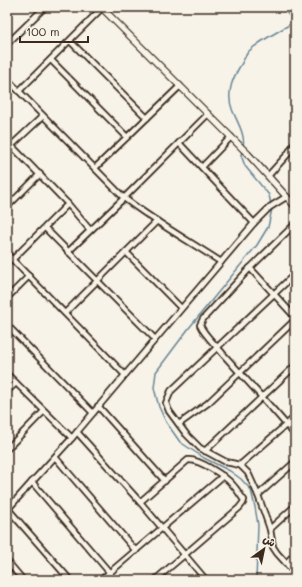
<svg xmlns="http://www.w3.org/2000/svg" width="302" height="587" font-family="Mali,'Playpen Sans Arabic',sans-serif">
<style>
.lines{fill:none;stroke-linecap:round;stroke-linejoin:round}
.stream{stroke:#688596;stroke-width:1.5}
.minor-casing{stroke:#3b2a1e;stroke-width:8}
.tertiary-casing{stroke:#3b2a1e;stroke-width:8}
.minor{stroke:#f7f3e8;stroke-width:4.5}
.tertiary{stroke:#f7f3e8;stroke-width:5.5}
</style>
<rect width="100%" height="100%" fill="#f7f3e8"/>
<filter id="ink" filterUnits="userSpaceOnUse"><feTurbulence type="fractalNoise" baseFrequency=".025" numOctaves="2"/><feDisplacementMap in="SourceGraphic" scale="8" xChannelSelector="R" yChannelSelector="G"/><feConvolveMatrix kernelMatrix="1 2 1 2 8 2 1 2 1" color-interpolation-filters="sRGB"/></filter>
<g filter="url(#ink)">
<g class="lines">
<g class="stream">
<polyline points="282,7 295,23"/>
<path d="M243,146C246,135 236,120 232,109C226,92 233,77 242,63C244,59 246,55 248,52C260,40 280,31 294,22"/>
<polyline points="242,150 241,155 245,166 269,195 272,209 268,227 257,245 189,328 156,372 154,388 159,407 166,422 180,442 204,458 230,471 241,479 251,490 255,507 258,525 256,580"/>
</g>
<defs>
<g id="minor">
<polyline points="294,7 295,8"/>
<polyline points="70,41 147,118"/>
<polyline points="7,44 45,7"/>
<polyline points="51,60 127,137"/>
<path d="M7,79L124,198C155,222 189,241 221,262"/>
<polyline points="19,91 103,7"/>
<polyline points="7,141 68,204 90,230"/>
<polyline points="179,143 254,223"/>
<polyline points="12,145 43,116"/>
<polyline points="202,167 231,137"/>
<polyline points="95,168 180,86"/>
<polyline points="268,176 287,155 295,143"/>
<polyline points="7,207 40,174"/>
<path d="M295,224L250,268L203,319L200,325C204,335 216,345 223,354C247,381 272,407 295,435"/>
<polyline points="45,228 155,339"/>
<polyline points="68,252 124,198 208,114"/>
<polyline points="126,252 181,308"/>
<polyline points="7,254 125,375"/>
<polyline points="13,259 68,204"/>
<polyline points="250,268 295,317"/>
<polyline points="295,274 171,391 166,403 169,411 186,434 200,448 226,462 240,465 248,473 258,495 270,529 273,547 277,553 286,563 295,574"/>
<polyline points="7,298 29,276"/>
<polyline points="65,313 157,221"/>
<polyline points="7,325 93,413"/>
<polyline points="7,374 72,438"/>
<polyline points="7,391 16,383"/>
<polyline points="98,406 165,481"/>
<polyline points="179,424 208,403 295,320"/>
<polyline points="77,432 140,502 206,580"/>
<polyline points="7,449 44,411"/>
<polyline points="205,451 295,366"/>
<polyline points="55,457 136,551"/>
<polyline points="240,465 295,417"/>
<polyline points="32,482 110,573"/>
<polyline points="258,495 295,462"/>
<path d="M140,502L188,460C199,459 225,476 232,484C237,489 240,495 244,500L243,503L239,508L155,580"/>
<polyline points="8,509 70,580"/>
<polyline points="7,510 32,482 72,438 125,375 221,262 254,223 270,207 286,197"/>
<polyline points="270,529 295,506"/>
<polyline points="7,561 23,580"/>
<polyline points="286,563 295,554"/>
<polyline points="101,580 223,476"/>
</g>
<polyline id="tertiary" points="101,7 248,154 295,206"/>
</defs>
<use href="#minor" class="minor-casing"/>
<use href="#tertiary" class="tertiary-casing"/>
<use href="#minor" class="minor"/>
<use href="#tertiary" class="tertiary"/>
</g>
</g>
<rect width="302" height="587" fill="none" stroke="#f7f3e8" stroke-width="24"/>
<rect x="12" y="12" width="278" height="563" fill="none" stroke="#3b2a1e" stroke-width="1.5" filter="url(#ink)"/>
<g transform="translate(264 549) rotate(33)" stroke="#f7f3e8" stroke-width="3" paint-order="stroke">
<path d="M0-3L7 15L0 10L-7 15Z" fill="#3b2a1e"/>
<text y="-6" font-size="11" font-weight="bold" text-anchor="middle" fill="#3b2a1e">ش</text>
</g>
<path d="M20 36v6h68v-6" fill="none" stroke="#3b2a1e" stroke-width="2"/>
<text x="26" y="36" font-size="12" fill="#3b2a1e" stroke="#f7f3e8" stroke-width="3" paint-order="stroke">100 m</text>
</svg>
